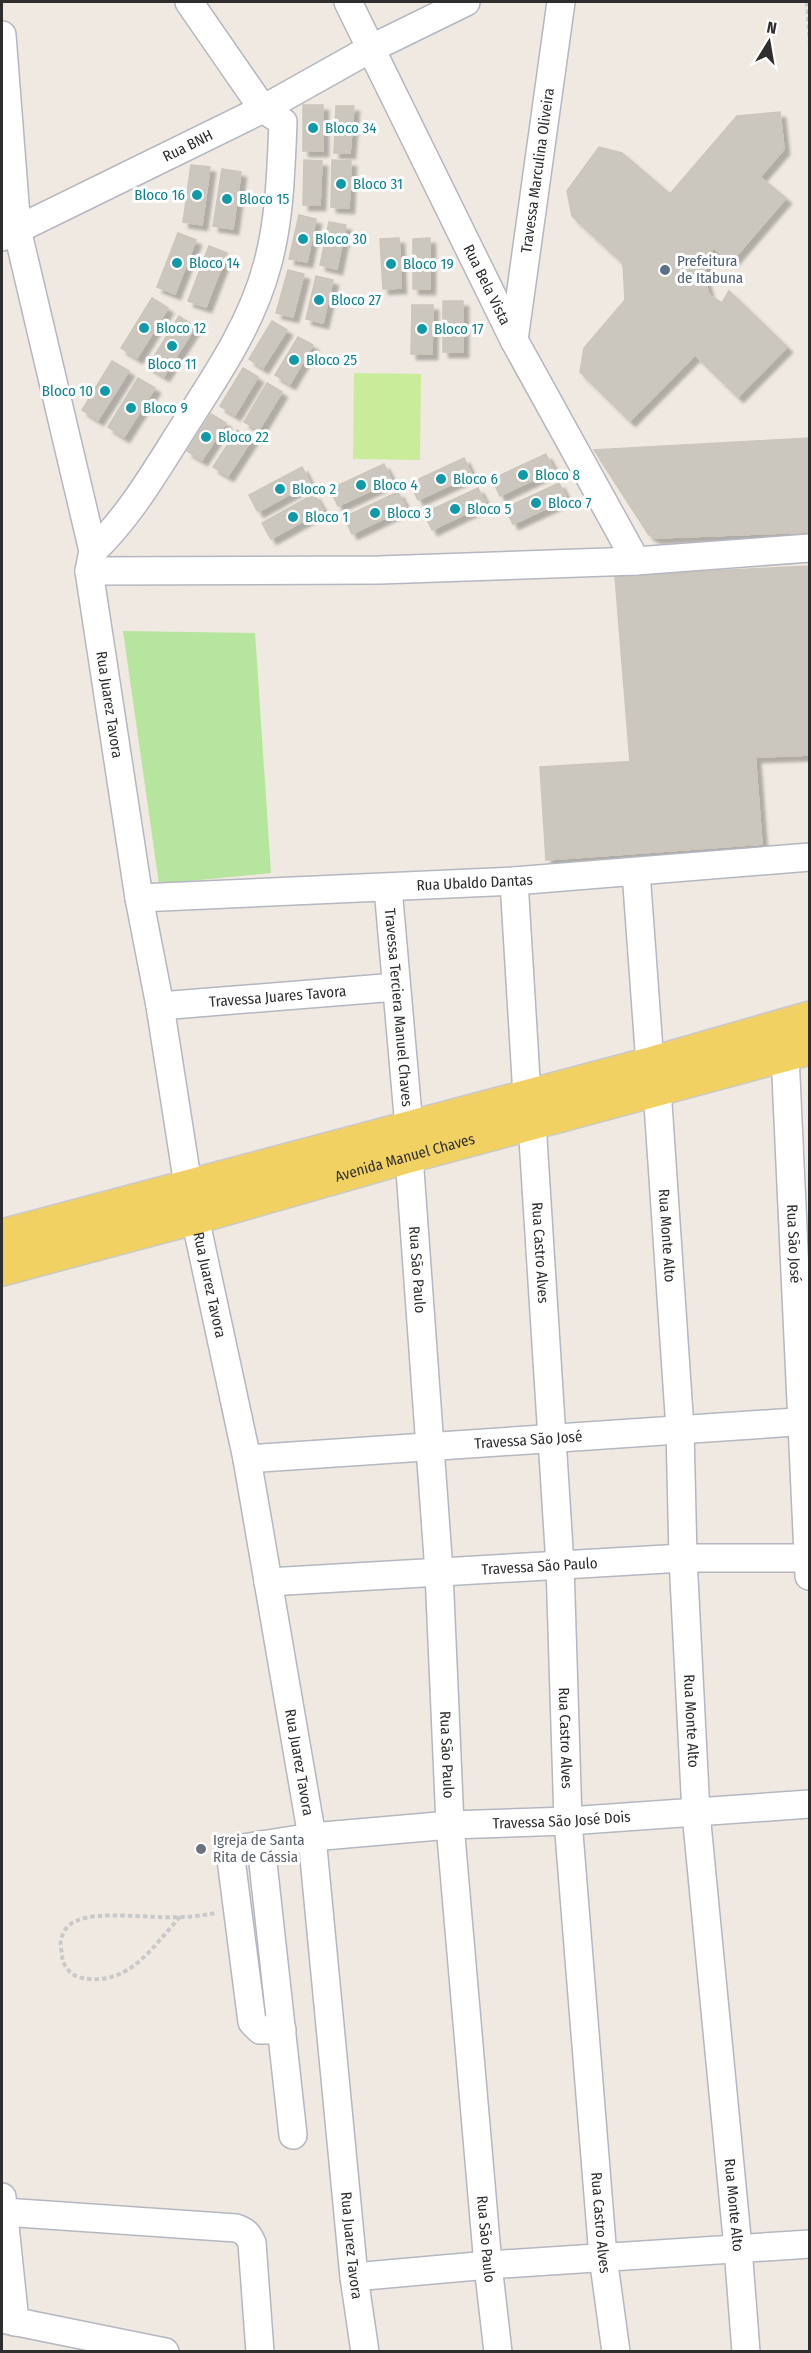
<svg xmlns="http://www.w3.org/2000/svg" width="811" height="2353" font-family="'Fira Sans Condensed',sans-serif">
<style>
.green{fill:#b6e59e}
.pitch{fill:#c9ec9a}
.building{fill:#cbc7bf;stroke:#cbc5ba;stroke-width:1.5;filter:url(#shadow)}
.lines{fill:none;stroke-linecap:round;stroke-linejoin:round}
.minor-casing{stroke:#b4b7c1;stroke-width:30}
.major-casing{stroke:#c9c9c9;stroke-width:36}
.path{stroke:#c9c9c9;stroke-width:4;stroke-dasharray:4.5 3;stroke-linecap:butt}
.minor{stroke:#fff;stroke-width:27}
.major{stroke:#f2d163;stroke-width:33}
.culture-dot{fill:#0f9aa8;stroke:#fff;stroke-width:2}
.service-dot{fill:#5c6f8a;stroke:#fff;stroke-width:2}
.worship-dot{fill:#6b7280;stroke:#fff;stroke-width:2}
.labels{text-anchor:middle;stroke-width:6;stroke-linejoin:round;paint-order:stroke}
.culture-label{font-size:15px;fill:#0d838f;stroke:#fff;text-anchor:start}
.street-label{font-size:15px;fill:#2e2e2e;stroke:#fff}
.service-label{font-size:15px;fill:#4e5e75;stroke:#fff;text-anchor:start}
.worship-label{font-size:15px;fill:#5b616d;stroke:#fff;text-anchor:start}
</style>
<defs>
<filter id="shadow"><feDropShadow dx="5.5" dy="5.5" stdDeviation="1.5" flood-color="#0004"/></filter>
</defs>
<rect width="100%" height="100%" fill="#efe9e1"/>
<polygon class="green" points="123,631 255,633 271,873 159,884"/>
<polygon class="pitch" points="354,373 421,374 420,460 353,459"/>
<g class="building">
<rect x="303" y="105" width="20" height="46"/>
<polygon points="336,106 354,106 350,153 334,153"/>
<polygon points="780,112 784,149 760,177 786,198 731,262 713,247 704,276 709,295 722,303 729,291 787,347 738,397 695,355 630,421 580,372 584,348 625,300 623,263 572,216 567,191 599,147 622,153 670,194 737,116"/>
<polygon points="304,160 322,161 320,205 303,205"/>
<polygon points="332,160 351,161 349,208 331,207"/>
<polygon points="191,165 210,167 202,225 183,222"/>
<polygon points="222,169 241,172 233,229 213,226"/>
<polygon points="299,215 316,219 307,262 289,259"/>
<polygon points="329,222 346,225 337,269 320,265"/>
<polygon points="178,233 196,240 175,294 157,287"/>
<polygon points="399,238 401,288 383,289 380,239"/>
<polygon points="430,238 430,289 413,289 413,239"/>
<polygon points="209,246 227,253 206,307 188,301"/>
<polygon points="288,270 304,274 293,317 276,313"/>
<polygon points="316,276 333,280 323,323 306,319"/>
<polygon points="152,298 168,308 137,358 121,348"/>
<rect x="443" y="301" width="20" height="51"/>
<polygon points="412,305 433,305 432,354 411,354"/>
<polygon points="179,316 195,327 164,376 148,366"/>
<polygon points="272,321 287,330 263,368 249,359"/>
<polygon points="298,337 313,345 290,384 275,375"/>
<polygon points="112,361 129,371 98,420 82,410"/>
<polygon points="243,368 258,377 235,415 220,406"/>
<polygon points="138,378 155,388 124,437 108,427"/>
<polygon points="267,383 282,392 259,430 244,422"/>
<polygon points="211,414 226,423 202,460 187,451"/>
<polygon points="237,430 252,439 228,476 213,467"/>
<polygon points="810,438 810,532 656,538 649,535 594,450"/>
<polygon points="546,454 554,470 500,496 492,479"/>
<polygon points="464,458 472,475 418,500 410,483"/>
<polygon points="384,464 392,481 338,506 330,489"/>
<polygon points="302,467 310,483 258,512 249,495"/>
<polygon points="559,483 567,499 513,524 505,508"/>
<polygon points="478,488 486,504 432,530 424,513"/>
<polygon points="398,492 406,508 352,534 344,517"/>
<polygon points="314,494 323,510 271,539 262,523"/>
<polygon points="810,566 810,755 630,762 615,576"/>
<polygon points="755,754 762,844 546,860 540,767"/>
</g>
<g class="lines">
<defs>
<g id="minor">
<path id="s1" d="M348,2L514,340L636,561"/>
<path id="s2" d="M2,35L17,229L93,551L89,571L139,898L160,1006L188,1185L247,1459L312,1837L354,2277L365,2352"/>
<path id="s3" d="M2,237L263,109L370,49L466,2"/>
<path id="s4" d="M514,340L561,2"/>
<path d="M93,551C129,517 155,472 181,431C214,379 251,326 267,266C280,220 281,169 283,122L263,109L189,2"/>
<polyline points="89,571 379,570 636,561 810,548"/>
<polyline points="636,872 650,1064"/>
<polyline points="514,881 527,1096"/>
<path id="s5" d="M388,888L409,1127"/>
<path id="s6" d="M139,898L514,881L810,857"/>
<path id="s7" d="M160,1006L396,987"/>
<path id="s8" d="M785,1055L809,1576"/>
<path id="s9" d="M657,1089L680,1429L683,1558L696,1813L738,2248L746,2352"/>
<path id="s10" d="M532,1123L560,1565L568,1821L603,2257L616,2352"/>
<path id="s11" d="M409,1156L439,1572L450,1825L488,2265L498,2352"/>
<path id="s12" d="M247,1459L810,1421"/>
<path id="s13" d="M268,1582L683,1558H810"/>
<polyline points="261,1845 293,2135"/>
<path id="s14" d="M282,2030H260L252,2022L231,1859L236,1849L312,1837L450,1825L568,1821L810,1804"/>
<polyline points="2,2197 15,2322"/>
<path d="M4,2212L236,2228C245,2231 248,2234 252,2243L260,2352"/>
<polyline points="354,2277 488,2265 810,2244"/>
<polyline points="2,2319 165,2352"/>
</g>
<g id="major">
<polyline points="2,1236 650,1064 810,1018"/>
<path id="s15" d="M2,1269L196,1217L409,1156L810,1048"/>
</g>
</defs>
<use href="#minor" class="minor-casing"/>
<use href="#major" class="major-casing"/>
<g class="path">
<polyline points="807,2 810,44"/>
<path d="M180,1917C154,1945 132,1982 91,1979C83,1979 75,1977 70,1972C62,1964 62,1957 61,1947C59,1937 66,1925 76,1921C99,1910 152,1919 180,1917C192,1917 204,1915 216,1913"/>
</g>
<use href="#minor" class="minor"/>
<use href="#major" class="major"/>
</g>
<g class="culture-dot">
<circle cx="313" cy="128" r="6"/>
<circle cx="341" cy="184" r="6"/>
<circle cx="197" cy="195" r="6"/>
<circle cx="227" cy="199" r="6"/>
<circle cx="303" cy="239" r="6"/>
<circle cx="177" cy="263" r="6"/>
<circle cx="391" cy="264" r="6"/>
<circle cx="319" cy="300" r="6"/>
<circle cx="144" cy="328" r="6"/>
<circle cx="422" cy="329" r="6"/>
<circle cx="172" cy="346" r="6"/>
<circle cx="294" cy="360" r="6"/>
<circle cx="105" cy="391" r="6"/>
<circle cx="131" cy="408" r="6"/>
<circle cx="206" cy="437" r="6"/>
<circle cx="523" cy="475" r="6"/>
<circle cx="441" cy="479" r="6"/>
<circle cx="361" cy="485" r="6"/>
<circle cx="280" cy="489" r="6"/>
<circle cx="536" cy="503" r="6"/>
<circle cx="455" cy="509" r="6"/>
<circle cx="375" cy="513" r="6"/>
<circle cx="293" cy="517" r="6"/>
</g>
<circle class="service-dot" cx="665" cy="270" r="6"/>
<circle class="worship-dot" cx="201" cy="1849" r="6"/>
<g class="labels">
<g class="culture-label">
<text x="325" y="133">Bloco 34</text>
<text x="353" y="189">Bloco 31</text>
<text x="185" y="200" text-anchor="end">Bloco 16</text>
<text x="239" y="204">Bloco 15</text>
<text x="315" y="244">Bloco 30</text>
<text x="189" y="268">Bloco 14</text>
<text x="403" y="269">Bloco 19</text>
<text x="331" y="305">Bloco 27</text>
<text x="156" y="333">Bloco 12</text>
<text x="434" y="334">Bloco 17</text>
<text x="306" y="365">Bloco 25</text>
<text x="172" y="369" text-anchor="middle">Bloco 11</text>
<text x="93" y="396" text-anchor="end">Bloco 10</text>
<text x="143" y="413">Bloco 9</text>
<text x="218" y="442">Bloco 22</text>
<text x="535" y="480">Bloco 8</text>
<text x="453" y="484">Bloco 6</text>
<text x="373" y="490">Bloco 4</text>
<text x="292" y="494">Bloco 2</text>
<text x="548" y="508">Bloco 7</text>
<text x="467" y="514">Bloco 5</text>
<text x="387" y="518">Bloco 3</text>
<text x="305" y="522">Bloco 1</text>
</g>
<g class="street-label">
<text dy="5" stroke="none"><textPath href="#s3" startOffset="207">Rua BNH</textPath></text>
<text dy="5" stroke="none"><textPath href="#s4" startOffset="171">Travessa Marculina Oliveira</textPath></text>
<text dy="5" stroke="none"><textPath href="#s1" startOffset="315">Rua Bela Vista</textPath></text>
<text dy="5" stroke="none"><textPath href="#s2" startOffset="681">Rua Juarez Tavora</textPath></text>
<text dy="5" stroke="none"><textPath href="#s6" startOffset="336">Rua Ubaldo Dantas</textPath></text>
<text dy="5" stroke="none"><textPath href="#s7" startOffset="118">Travessa Juares Tavora</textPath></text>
<text dy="5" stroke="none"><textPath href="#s5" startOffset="120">Travessa Terciera Manuel Chaves</textPath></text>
<text dy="5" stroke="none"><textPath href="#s15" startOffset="418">Avenida Manuel Chaves</textPath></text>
<text dy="5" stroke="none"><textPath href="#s9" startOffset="147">Rua Monte Alto</textPath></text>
<text dy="5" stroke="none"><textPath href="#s8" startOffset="189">Rua São José</textPath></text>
<text dy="5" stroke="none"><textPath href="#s10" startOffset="130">Rua Castro Alves</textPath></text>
<text dy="5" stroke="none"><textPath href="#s11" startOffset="114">Rua São Paulo</textPath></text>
<text dy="5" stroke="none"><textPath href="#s2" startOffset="1270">Rua Juarez Tavora</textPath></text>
<text dy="5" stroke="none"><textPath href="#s12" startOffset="282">Travessa São José</textPath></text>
<text dy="5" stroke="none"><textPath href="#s13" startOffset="272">Travessa São Paulo</textPath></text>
<text dy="5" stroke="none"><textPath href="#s9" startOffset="633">Rua Monte Alto</textPath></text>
<text dy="5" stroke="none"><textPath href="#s10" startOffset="616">Rua Castro Alves</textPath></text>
<text dy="5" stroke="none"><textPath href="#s11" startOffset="600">Rua São Paulo</textPath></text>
<text dy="5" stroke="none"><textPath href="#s2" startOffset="1756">Rua Juarez Tavora</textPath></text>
<text dy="5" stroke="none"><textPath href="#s14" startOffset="536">Travessa São José Dois</textPath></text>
<text dy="5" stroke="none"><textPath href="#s9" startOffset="1119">Rua Monte Alto</textPath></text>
<text dy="5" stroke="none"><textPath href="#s10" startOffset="1102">Rua Castro Alves</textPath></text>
<text dy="5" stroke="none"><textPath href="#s11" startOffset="1086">Rua São Paulo</textPath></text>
<text dy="5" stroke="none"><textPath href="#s2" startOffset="2242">Rua Juarez Tavora</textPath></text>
</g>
<g class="service-label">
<text x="677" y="266">Prefeitura<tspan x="677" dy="17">de Itabuna</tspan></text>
</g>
<g class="worship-label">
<text x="213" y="1845">Igreja de Santa<tspan x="213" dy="17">Rita de Cássia</tspan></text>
</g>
</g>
<rect width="811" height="2353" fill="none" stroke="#2e2e2e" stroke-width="6"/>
<g transform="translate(769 42) rotate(11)" stroke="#ffffff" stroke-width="4.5" paint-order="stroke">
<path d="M0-4.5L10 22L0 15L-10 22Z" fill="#2e2e2e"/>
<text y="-9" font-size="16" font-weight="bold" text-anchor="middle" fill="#2e2e2e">N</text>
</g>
</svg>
